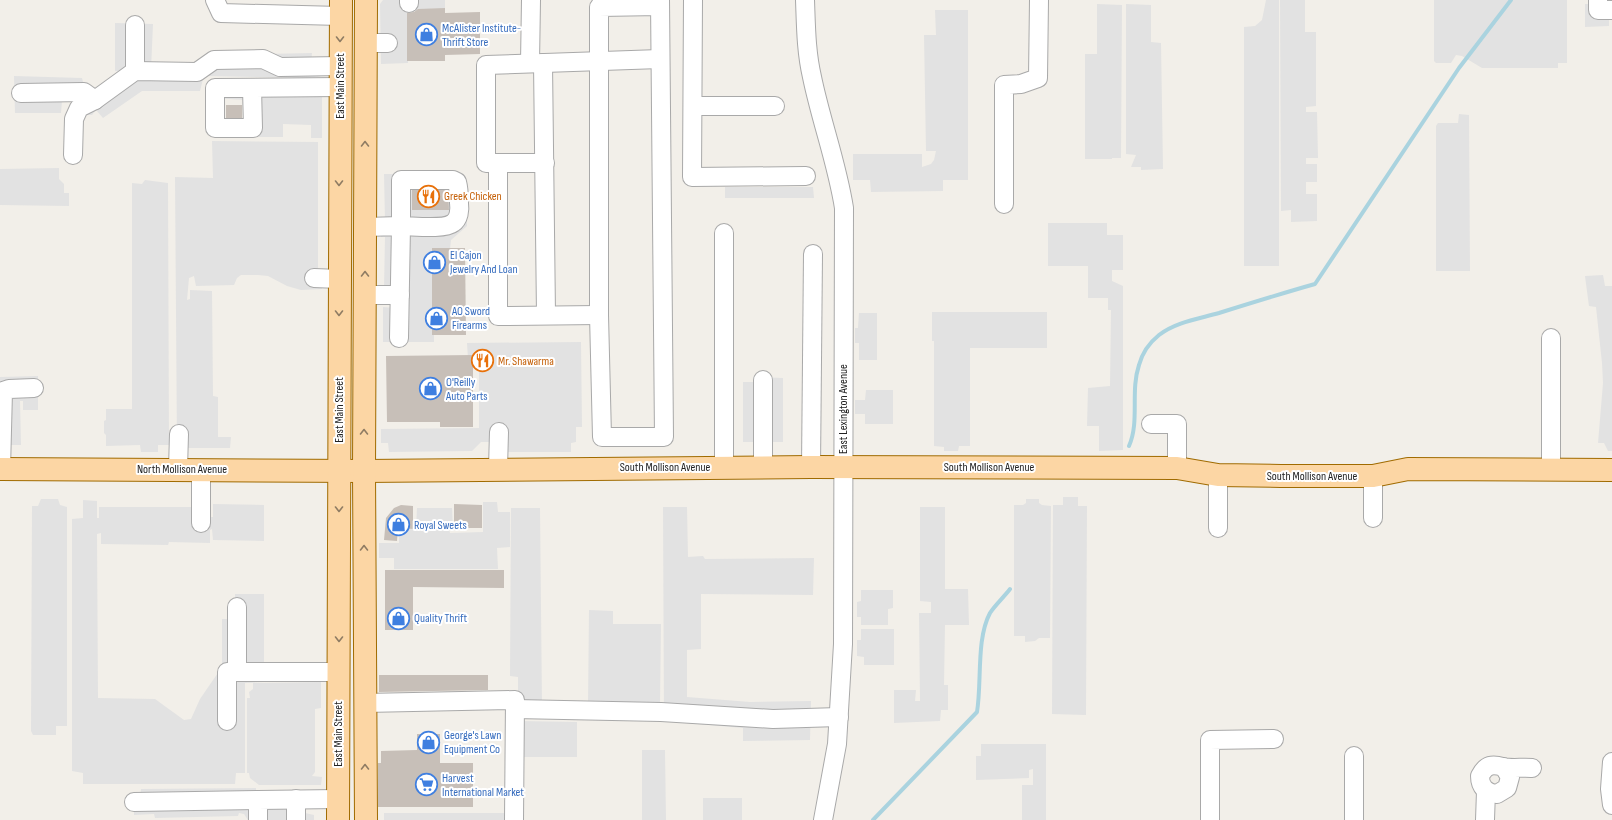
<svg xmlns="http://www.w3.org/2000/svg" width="1612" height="820" font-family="'Sofia Sans Condensed',sans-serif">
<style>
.parking{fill:#e2e2e2}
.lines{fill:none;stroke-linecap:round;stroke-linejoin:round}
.stream{stroke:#aad3df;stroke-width:4}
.building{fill:#c7bfb8}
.minor-casing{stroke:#a9a9a9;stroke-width:20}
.major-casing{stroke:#a06b00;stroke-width:24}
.minor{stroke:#fff;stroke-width:18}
.major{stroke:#fcd6a4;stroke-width:22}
.oneway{stroke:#8f7c63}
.labels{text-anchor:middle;stroke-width:4;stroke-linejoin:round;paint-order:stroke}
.shop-label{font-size:12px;fill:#366cbe;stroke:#fff;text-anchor:start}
.street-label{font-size:12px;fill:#222;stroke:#fff}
.food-label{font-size:12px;fill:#c56008;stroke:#fff;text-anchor:start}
</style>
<rect width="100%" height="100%" fill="#f2efe9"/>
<g class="parking">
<polygon points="383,0 445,0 445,11 408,11 408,63 381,64 380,4"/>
<polygon points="1266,0 1279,0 1279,266 1244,266 1244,27 1255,26 1262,20"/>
<polygon points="1280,0 1305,0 1305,32 1316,32 1316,106 1306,107 1306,112 1317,112 1318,158 1306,158 1306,164 1317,164 1317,182 1306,182 1306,194 1317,194 1317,221 1291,222 1291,210 1281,211"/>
<polygon points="1434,0 1567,0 1567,63 1558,63 1558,68 1482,68 1462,56 1456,55 1451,63 1436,63 1434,61"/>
<polygon points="1595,0 1609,0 1612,4 1612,19 1609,16 1609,26 1585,27 1585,4 1592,4"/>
<polygon points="1097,4 1122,5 1121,158 1112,158 1112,159 1085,159 1085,54 1097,54"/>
<polygon points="1126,4 1151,5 1151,42 1161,43 1163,169 1141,170 1141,167 1131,167 1136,155 1126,154"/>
<polygon points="935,10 968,10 968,180 943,180 943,191 871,192 870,180 853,180 853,154 922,154 922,167 931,164 934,160 936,151 926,151 924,35 936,35"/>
<polygon points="115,23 153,24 151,69 195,68 216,55 312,53 311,64 323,62 322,76 308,78 207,76 203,79 200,91 142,91 103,118 96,110 92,115 82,115 75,99 62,101 61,113 15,113 14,76 82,78 85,90 88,93 125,72 115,71"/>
<polygon points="322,80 322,138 311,138 311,125 283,124 283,137 245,137 245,100 213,98"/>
<polygon points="1459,114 1469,115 1470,271 1436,271 1436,126 1438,123 1458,123"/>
<polygon points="212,141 318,142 318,269 321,270 322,289 301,290 287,286 268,276 258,275 241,275 237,278 234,285 196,286 194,276 189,278 187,300 190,299 190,290 212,291 213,396 218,397 218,437 231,437 230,448 177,448 175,177 213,178"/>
<polygon points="59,168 59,179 64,184 64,193 69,193 69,206 0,205 0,169"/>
<polygon points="384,174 452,174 467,184 467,226 451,240 450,249 434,249 434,342 383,342 383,307 395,308 395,305 381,305 381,291 384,289 385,237 381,237 381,221 385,221"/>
<polygon points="145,180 168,183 169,445 158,445 158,452 141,452 140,445 106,446 106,435 104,433 104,421 106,420 106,409 132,409 132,183 142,184"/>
<polygon points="725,187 813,187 814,198 725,198"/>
<polygon points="1048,223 1107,223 1107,235 1123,235 1123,270 1112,270 1112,281 1123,286 1123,450 1099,451 1099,426 1087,426 1088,388 1110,386 1111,310 1108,310 1108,298 1088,298 1088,266 1048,266"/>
<polygon points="1603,275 1605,286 1612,286 1612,451 1608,451 1604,443 1598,443 1603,383 1602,363 1596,307 1589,306 1585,276"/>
<polygon points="932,312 1047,312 1047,348 970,348 970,446 959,446 958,451 944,451 944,447 934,446 934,341 932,341"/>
<polygon points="859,313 877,313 877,360 859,360 859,343 855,343 855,328 858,328"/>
<polygon points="581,342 582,427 576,427 576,442 571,443 571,452 494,452 493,442 481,442 472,451 389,452 388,443 381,443 381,429 479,428 479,358 468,358 467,343"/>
<polygon points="38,376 38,410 23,410 23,401 20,401 21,445 10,445 0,454 0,377"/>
<polygon points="753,377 783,378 783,442 772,442 772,451 754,451 754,442 743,442 743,382 753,382"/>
<polygon points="866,390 893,390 893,424 865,424 865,414 855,414 855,400 865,400"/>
<polygon points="1063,497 1078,497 1078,506 1087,506 1086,715 1052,714 1053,505 1063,505"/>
<polygon points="41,499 58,499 60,505 67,507 67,726 56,726 56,735 33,735 31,731 32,506 38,506"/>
<polygon points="1026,499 1039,499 1039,503 1042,505 1051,506 1050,638 1039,638 1035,641 1025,642 1025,636 1014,636 1014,505 1023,505 1026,503"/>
<polygon points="83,500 97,501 97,518 99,518 99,507 193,507 210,517 213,517 213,504 264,505 264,541 213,540 212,529 210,530 210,543 169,542 168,545 101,544 101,533 97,534 98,698 155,699 184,720 191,719 200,699 222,667 222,619 235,619 235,594 264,594 264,682 245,683 245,773 236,773 235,784 83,784 83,773 72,771 72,519 83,518"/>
<polygon points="483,502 497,502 498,512 510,512 510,547 497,548 498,569 394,569 394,558 379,558 379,543 399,543 399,530 416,529 417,508 452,508 453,529 449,529 450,533 483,532"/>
<polygon points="663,507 687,507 688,557 703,556 705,559 814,558 813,595 701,594 701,649 687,650 687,697 750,702 811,701 810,740 743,741 743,728 664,721"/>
<polygon points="920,507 945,507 945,589 968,589 969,625 945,625 944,685 948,685 948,710 941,710 940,721 894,723 894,690 916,690 915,701 920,701 919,613 931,613 931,602 920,601"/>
<polygon points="511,508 540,508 542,706 518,699 518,677 510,676"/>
<polygon points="861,590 893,590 893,608 888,609 888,625 861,625 861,617 857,617 857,602 861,601"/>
<polygon points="589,610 613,611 613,624 661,624 660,705 588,705"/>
<polygon points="861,629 894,629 894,665 864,665 864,657 857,656 857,640 861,640"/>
<polygon points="321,682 321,708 315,709 315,772 312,776 322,777 321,785 259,785 250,778 249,773 247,773 247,698 250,698 249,692 253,689 253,683"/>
<polygon points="519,721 577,722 577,757 519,757"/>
<polygon points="981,744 1046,744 1046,820 1022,820 1022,785 1033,785 1033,769 1029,770 1029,778 976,780 976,756 981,756"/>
<polygon points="642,750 665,750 666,820 642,820"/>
<polygon points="256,788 256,797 321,792 321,809 306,809 305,813 314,815 314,820 248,820 244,814 239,813 238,816 155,818 154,814 134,815 134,798 140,797 141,789"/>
<rect x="703" y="798" width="39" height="22"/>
<polygon points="384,813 507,813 506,820 384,820"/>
</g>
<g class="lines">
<g class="stream">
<path d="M1129,446C1140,421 1130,392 1139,365C1142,354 1149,343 1159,335C1176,322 1198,319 1219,313C1251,303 1283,293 1315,284L1459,68L1511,0"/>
<path d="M873,820L977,712C982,682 976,639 990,613C995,605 1004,597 1010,589"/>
</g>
</g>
<g class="building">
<polygon points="445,8 445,13 480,12 480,54 445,55 445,61 407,61 407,13 414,12 418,9"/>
<rect x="226" y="105" width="16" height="13"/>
<polygon points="412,190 448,190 449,210 412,210"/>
<polygon points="432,248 465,248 466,335 432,335"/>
<polygon points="473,355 473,427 440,427 440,422 387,422 386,356"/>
<polygon points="454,504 482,505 482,528 454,528"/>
<polygon points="401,505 413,506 413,529 398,528 397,541 384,540 386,518 394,508"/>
<polygon points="385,570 504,570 504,588 413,587 413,630 385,630"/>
<polygon points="379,675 488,675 488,690 379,692"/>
<polygon points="417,734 440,734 440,763 473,763 473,807 378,807 378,763 381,763 381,751 417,750"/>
</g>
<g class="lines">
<defs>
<g id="minor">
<polyline points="215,0 221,13 340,16"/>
<polyline points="660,0 664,437 602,437 599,315 599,7 660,6"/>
<polyline points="693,0 692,177 806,176"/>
<path d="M805,0C806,26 806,51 812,77C821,121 837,163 844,208L843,644L837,744L823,820"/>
<polyline points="1598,0 1598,10 1612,10"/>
<polyline points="409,3 409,0"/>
<polyline points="366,43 388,43"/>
<polyline points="530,63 531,0"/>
<polyline points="543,63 546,315"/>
<polyline points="135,71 135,25"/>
<polyline points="252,88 253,128 215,128 215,88 340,87"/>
<polyline points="21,93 84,92 95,100"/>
<polyline points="693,106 775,106"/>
<polyline points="73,155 74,119 79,108 95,100 135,71 197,72 214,60 263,59 280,67 340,66"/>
<polyline points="498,163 545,163"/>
<path d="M401,180H453L457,182C459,189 459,196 459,203C460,210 459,219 453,223C444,230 413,226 401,226Z"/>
<polyline points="1004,204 1004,85 1021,84 1038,78 1039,0"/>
<polyline points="365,227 401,226 399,338"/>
<polyline points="724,233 724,467"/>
<polyline points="314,278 339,279"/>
<polyline points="365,295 400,295"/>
<polyline points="599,315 498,316 498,163 486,163 486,65 660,59"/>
<polyline points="1551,338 1551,469"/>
<polyline points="1151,424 1177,424 1177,468"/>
<polyline points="763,467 763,380"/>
<polyline points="811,467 813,254"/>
<polyline points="498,468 499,432"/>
<polyline points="1,469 3,391 9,389 34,388"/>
<polyline points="178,469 179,434"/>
<polyline points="201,469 201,523"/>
<polyline points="1218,475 1218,528"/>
<polyline points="1373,518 1373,476"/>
<polyline points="237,672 237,607"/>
<polyline points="365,703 515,700 514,820"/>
<polyline points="515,709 661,712 773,719 839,717"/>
<polyline points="227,721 227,672 339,672"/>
<polyline points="1354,756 1354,820"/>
<polyline points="1612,762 1610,789 1612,805"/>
<path d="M1504,767L1510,777L1507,788L1497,794C1486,793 1480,787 1480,776C1486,764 1493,764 1503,767C1512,769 1523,767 1532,768"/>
<polyline points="296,799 296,820"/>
<polyline points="134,802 258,800"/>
<polyline points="258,820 258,800 338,799"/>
<polyline points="1210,820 1210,740 1274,739"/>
<polyline points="1485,820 1486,791"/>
</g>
<g id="major">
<polyline points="0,469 364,471 811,467 1177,468 1218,475 1281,476 1373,476 1408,469 1612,470"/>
<polyline points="338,820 341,0"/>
<polyline points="366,820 364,471 366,0"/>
</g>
</defs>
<use href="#minor" class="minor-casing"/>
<use href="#major" class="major-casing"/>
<use href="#minor" class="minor"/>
<use href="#major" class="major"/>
</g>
<defs><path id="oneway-chevron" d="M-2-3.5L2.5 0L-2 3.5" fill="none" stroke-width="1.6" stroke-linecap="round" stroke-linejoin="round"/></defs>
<g class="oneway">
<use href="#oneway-chevron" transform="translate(340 39) rotate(90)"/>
<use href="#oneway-chevron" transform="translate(365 144) rotate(-90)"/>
<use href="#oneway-chevron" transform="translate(339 183) rotate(90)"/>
<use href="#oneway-chevron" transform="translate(365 274) rotate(-90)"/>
<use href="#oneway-chevron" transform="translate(339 313) rotate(90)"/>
<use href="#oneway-chevron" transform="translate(364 432) rotate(-90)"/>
<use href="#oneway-chevron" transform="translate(339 509) rotate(90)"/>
<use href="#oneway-chevron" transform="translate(364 548) rotate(-90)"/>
<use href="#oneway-chevron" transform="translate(339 639) rotate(90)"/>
<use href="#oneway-chevron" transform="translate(365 767) rotate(-90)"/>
</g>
<defs>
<symbol id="shop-ring" viewBox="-11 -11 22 22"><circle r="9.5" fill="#fff" stroke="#3f7fe0" stroke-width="1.5"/><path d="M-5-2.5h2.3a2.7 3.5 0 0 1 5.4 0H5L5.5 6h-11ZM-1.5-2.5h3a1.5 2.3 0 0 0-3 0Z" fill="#3f7fe0"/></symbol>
<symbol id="restaurant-ring" viewBox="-11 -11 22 22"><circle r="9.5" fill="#fff" stroke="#e8710a" stroke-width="1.5"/><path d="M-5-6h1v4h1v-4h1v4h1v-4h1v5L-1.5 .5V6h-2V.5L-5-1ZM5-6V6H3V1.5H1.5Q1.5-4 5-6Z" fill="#e8710a"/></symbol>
<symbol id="supermarket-ring" viewBox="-11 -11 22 22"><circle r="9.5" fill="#fff" stroke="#3f7fe0" stroke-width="1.5"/><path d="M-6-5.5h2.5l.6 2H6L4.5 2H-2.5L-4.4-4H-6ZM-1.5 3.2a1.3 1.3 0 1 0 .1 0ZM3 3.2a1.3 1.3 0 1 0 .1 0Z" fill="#3f7fe0"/></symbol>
</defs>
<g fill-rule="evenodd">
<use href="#shop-ring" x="414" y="22" width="25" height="25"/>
<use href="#restaurant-ring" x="416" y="184" width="25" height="25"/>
<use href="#shop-ring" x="422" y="250" width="25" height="25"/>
<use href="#shop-ring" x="424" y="306" width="25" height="25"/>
<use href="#restaurant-ring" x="470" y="348" width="25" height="25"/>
<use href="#shop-ring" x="418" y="376" width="25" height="25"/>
<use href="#shop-ring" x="386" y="512" width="25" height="25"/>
<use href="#shop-ring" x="386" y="606" width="25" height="25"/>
<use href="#shop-ring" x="416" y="730" width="25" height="25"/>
<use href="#supermarket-ring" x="414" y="772" width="25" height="25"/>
</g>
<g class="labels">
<g class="shop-label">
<text x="442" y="32">McAlister Institute-<tspan x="442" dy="14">Thrift Store</tspan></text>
<text x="450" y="259">El Cajon<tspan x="450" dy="14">Jewelry And Loan</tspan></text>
<text x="452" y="315">AO Sword<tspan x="452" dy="14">Firearms</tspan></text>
<text x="446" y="386">O'Reilly<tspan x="446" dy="14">Auto Parts</tspan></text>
<text x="414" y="529">Royal Sweets</text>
<text x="414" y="622">Quality Thrift</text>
<text x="444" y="739">George's Lawn<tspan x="444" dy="14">Equipment Co</tspan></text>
<text x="442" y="782">Harvest<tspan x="442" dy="14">International Market</tspan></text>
</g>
<g class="street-label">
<text transform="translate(340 86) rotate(-90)" y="4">East Main Street</text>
<text transform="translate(843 409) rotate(-90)" y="4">East Lexington Avenue</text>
<text transform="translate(339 410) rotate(-90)" y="4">East Main Street</text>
<text x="665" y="471">South Mollison Avenue</text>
<text x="989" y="471">South Mollison Avenue</text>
<text x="182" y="473">North Mollison Avenue</text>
<text x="1312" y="480">South Mollison Avenue</text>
<text transform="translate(338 734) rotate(-90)" y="4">East Main Street</text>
</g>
<g class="food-label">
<text x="444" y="200">Greek Chicken</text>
<text x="498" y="365">Mr. Shawarma</text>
</g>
</g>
</svg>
